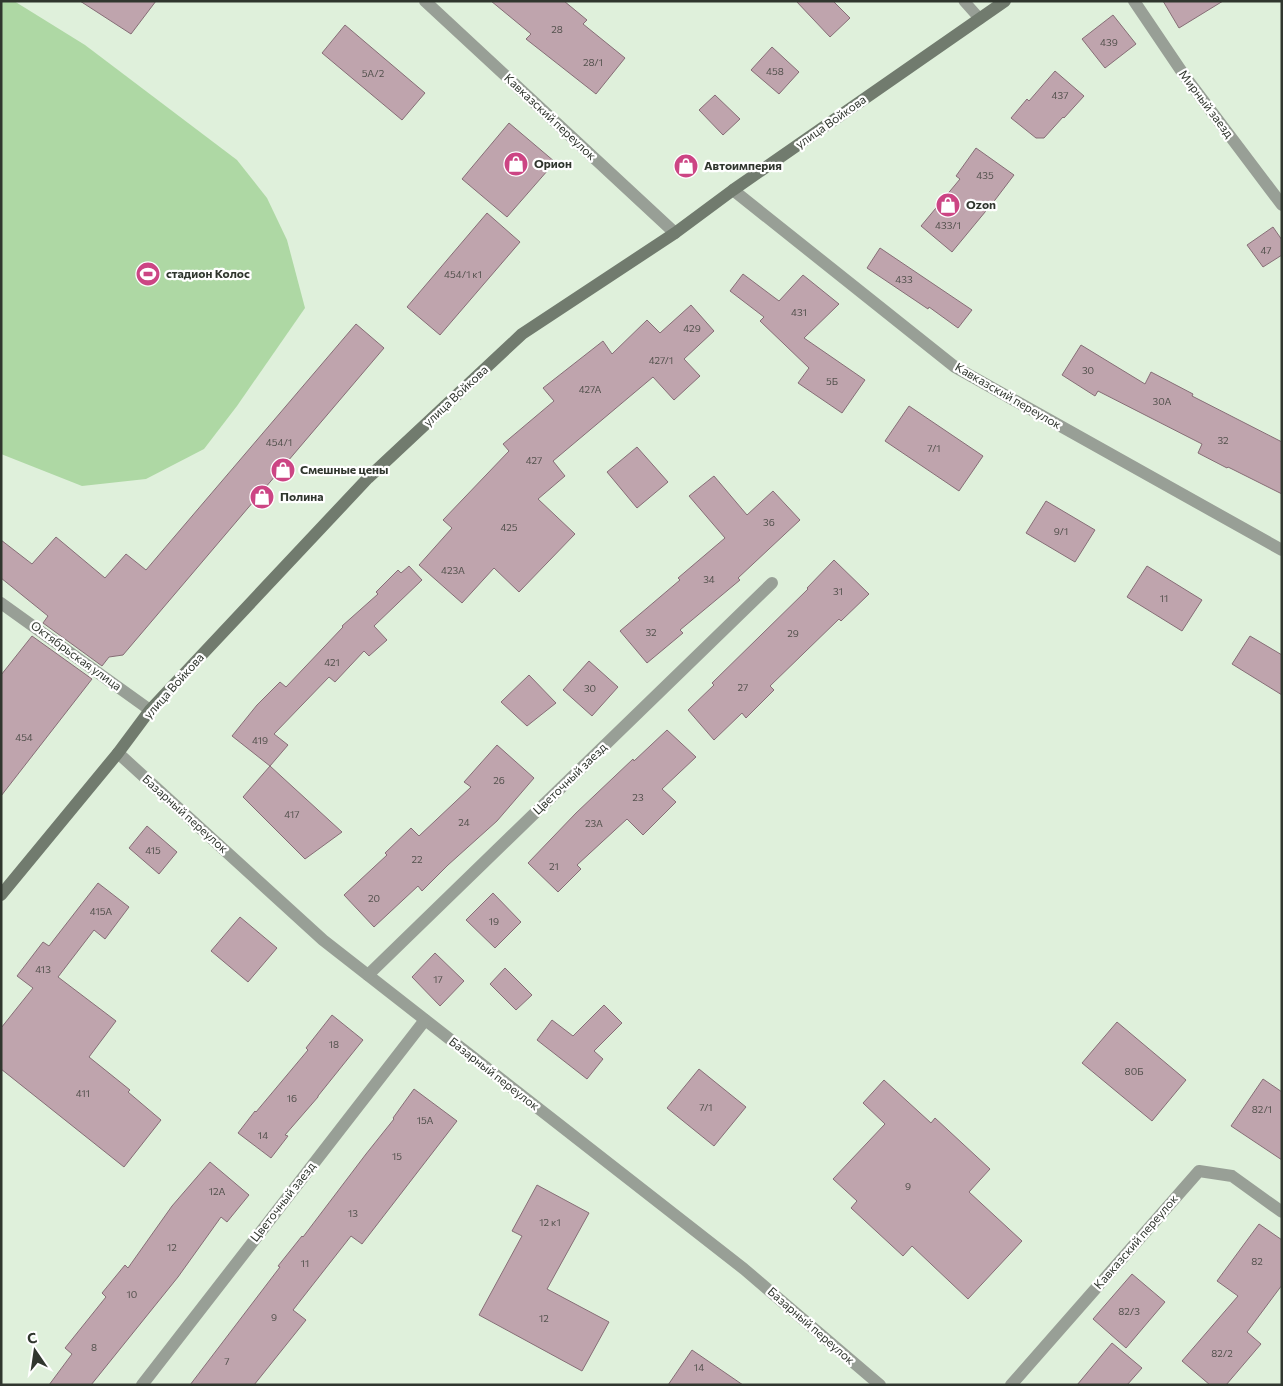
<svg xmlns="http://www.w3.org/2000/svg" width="1283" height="1386" font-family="Commissioner,sans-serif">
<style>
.green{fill:#aed8a4}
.building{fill:#bfa4ad;stroke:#866e76}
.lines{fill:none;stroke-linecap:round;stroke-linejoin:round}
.lane{stroke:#989f96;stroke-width:11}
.street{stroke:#989f96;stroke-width:12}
.secondary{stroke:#717b6e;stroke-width:12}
.labels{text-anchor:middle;stroke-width:4.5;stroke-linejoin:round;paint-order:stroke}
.number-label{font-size:10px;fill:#54524e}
.street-label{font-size:12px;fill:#30362e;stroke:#fff}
.poi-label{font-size:12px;font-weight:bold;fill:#30362e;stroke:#fff;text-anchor:start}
</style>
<rect width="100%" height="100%" fill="#dff0db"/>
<polygon class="green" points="1,1 14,1 85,45 237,160 267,198 287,240 305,308 237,406 204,449 146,479 82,486 1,454"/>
<g class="building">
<polygon points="80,1 156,1 131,34"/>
<polygon points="491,1 564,1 587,20 583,24 625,58 596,94 526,39 531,34"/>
<polygon points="796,1 833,1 850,18 830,37"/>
<polygon points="1163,1 1223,1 1179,28"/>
<polygon points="1113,15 1136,44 1105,68 1082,39"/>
<polygon points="345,25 425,93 402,120 322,53"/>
<polygon points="772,47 799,72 779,94 751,70"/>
<polygon points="1055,71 1084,96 1064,118 1063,117 1044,138 1036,138 1011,118 1027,99 1029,101"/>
<polygon points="715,95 740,119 723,135 699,110"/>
<polygon points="509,123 555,162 507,217 462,179"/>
<polygon points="976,148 1014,175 995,200 952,252 921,226 960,179 956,176"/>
<polygon points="487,213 520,242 440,335 407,307"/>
<polygon points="1273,227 1282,240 1282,255 1263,267 1247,245"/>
<polygon points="880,248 972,310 958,328 929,307 928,309 867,268"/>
<polygon points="743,274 779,301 803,275 839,304 804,338 865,380 842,413 798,383 809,368 760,321 764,317 730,291"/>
<polygon points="691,305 714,331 684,359 700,376 674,400 653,377 553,461 565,476 538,499 575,534 519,592 494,568 462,603 419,565 452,528 443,520 509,451 503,444 554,401 543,388 603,341 612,354 647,320 660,333"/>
<polygon points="356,324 384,348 123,655 109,657 102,666 43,623 48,616 1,578 1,540 32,564 56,537 105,578 126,554 146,570"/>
<polygon points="1081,345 1145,384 1151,372 1193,394 1192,396 1282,442 1282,494 1228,467 1227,468 1198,453 1202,444 1098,391 1095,396 1062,375"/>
<polygon points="909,406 983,456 959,491 885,441"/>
<polygon points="637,447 668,482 637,508 607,472"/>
<polygon points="714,476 747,515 773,491 800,520 738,578 740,580 680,630 683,633 647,663 620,631 680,580 678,578 725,538 689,496"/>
<polygon points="1046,501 1095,530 1075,562 1026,533"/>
<polygon points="834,560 869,594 841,621 839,619 770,686 774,690 746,718 742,713 714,740 688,710 714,685 712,683 808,589 807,588"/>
<polygon points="409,566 422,580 374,626 387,640 369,656 364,651 335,682 329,677 274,734 288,745 270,766 232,736 257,705 280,682 286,687 343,627 342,626 378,594 376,592 398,570 401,573"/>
<polygon points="1147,566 1202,600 1182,631 1127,597"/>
<polygon points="32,636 92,679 1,796 1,675"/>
<polygon points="1250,636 1282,655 1282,695 1232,664"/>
<polygon points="589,661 618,687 592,716 563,690"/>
<polygon points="529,675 556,703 527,726 501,702"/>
<polygon points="667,730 696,757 662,789 676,802 643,835 627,819 577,865 581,869 558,892 528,863 576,813 633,759 634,761"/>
<polygon points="497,745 534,778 497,821 448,865 422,891 418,886 374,927 344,895 387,855 385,853 411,828 419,836 471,787 464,782"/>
<polygon points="270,766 342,832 305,859 243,797"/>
<polygon points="147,826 177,852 159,874 129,848"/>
<polygon points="98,883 129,907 105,939 94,930 58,977 116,1021 89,1057 130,1090 128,1092 161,1120 124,1167 1,1069 1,1028 33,988 17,976 43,942 49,946"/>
<polygon points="493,893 521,922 495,948 466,920"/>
<polygon points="240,917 277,948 248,982 211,951"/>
<polygon points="435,953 464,981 440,1006 412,977"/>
<polygon points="505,968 532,995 516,1010 490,984"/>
<polygon points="604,1005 622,1023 594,1051 603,1059 587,1079 537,1040 552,1020 573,1036"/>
<polygon points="332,1015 363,1040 318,1096 318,1097 285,1135 288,1136 271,1158 238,1133 255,1111 256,1112 308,1050 306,1048"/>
<polygon points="1117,1022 1186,1080 1152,1121 1082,1063"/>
<polygon points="699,1069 746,1107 714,1146 667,1108"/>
<polygon points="1263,1079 1282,1092 1282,1160 1231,1126"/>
<polygon points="884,1080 931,1123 935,1118 990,1169 969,1192 1022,1241 968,1299 912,1246 903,1256 851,1208 857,1201 833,1179 885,1124 863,1103"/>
<polygon points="414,1089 457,1121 362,1244 351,1236 293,1310 306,1320 254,1385 190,1385 280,1267 278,1266 302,1236 303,1237 366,1154 394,1119 393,1118"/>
<polygon points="210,1162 249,1195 227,1222 221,1217 178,1277 91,1385 49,1385 72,1354 65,1348 106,1297 102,1293 125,1265 128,1268 172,1206"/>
<polygon points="537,1185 589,1213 547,1289 609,1322 582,1371 479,1315 522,1236 512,1231"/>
<polygon points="1259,1224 1282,1240 1282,1285 1247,1332 1261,1344 1226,1385 1210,1385 1182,1361 1238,1296 1217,1281"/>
<polygon points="1132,1274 1165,1302 1126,1348 1093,1319"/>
<polygon points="1112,1343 1142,1368 1127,1385 1077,1385"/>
<polygon points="692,1350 743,1385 668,1385"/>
</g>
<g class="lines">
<polyline class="lane" points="964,1 980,19"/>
<g class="street">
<polyline points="425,1 675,233"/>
<polyline points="1134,1 1184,75 1282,205"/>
<polyline points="733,190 955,367 1282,550"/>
<polyline points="1,603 150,710"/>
<polyline points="118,753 323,940 744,1269 880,1385"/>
<polyline points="368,975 772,583"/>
<polyline points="142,1385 425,1020"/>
<polyline points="1011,1385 1199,1171 1232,1176 1282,1212"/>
</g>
<polyline class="secondary" points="1,895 118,753 150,710 368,478 522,334 675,233 733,190 1005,1"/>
</g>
<defs>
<symbol id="shop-disc" viewBox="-11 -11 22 22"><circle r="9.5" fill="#cc4584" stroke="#fff"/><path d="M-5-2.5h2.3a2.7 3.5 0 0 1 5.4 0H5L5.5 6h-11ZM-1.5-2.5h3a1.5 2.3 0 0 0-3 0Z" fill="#fff"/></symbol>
<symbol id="stadium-disc" viewBox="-11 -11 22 22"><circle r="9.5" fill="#cc4584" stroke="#fff"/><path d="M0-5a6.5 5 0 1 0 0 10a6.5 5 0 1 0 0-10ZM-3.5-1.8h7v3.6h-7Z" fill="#fff"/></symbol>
</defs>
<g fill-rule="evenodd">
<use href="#shop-disc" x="502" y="150" width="28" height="28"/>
<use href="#shop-disc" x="672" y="152" width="28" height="28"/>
<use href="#shop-disc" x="934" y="191" width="28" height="28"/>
<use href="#stadium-disc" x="134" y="260" width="28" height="28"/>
<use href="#shop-disc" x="269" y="456" width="28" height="28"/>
<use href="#shop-disc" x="248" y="483" width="28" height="28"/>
</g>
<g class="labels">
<g class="number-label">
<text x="557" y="33">28</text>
<text x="1109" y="46">439</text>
<text x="593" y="66">28/1</text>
<text x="775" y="75">458</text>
<text x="373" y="77">5А/2</text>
<text x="1060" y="99">437</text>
<text x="985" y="179">435</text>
<text x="948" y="229">433/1</text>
<text x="1266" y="254">47</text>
<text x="463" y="278">454/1 к1</text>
<text x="904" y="283">433</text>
<text x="799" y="316">431</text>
<text x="692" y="332">429</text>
<text x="661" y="364">427/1</text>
<text x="1088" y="374">30</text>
<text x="832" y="385">5Б</text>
<text x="590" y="393">427А</text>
<text x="1162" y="405">30А</text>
<text x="1223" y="444">32</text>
<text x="279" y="446">454/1</text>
<text x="934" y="452">7/1</text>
<text x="534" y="464">427</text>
<text x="769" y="526">36</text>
<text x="509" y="531">425</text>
<text x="1061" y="535">9/1</text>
<text x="453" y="574">423А</text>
<text x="709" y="583">34</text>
<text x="838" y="595">31</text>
<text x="1164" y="602">11</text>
<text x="651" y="636">32</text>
<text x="793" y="637">29</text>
<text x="332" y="666">421</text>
<text x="743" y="691">27</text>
<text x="590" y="692">30</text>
<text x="24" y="741">454</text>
<text x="260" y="744">419</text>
<text x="499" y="784">26</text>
<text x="638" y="801">23</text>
<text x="292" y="818">417</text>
<text x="464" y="826">24</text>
<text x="594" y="827">23А</text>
<text x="153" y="854">415</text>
<text x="417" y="863">22</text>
<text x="554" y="870">21</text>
<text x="374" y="902">20</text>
<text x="101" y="915">415А</text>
<text x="494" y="925">19</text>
<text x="43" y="973">413</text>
<text x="438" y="983">17</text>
<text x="334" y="1048">18</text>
<text x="1134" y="1075">80Б</text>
<text x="83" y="1097">411</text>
<text x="292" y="1102">16</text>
<text x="706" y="1111">7/1</text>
<text x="1262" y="1113">82/1</text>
<text x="425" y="1124">15А</text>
<text x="263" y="1139">14</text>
<text x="397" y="1160">15</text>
<text x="908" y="1190">9</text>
<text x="217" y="1195">12А</text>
<text x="353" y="1217">13</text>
<text x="550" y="1226">12 к1</text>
<text x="172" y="1251">12</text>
<text x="1257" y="1265">82</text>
<text x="305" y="1267">11</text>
<text x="132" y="1298">10</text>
<text x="1129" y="1315">82/3</text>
<text x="274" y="1321">9</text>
<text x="544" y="1322">12</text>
<text x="94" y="1351">8</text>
<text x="1222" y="1357">82/2</text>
<text x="227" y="1365">7</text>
<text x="699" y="1371">14</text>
</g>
<g class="street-label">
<text transform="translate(1206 104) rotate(53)" y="4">Мирный заезд</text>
<text transform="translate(550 117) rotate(43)" y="4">Кавказский переулок</text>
<text transform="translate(831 122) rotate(-35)" y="4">улица Войкова</text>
<text transform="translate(456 396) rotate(-43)" y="4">улица Войкова</text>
<text transform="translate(1008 396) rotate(30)" y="4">Кавказский переулок</text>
<text transform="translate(76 656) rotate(36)" y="4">Октябрьская улица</text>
<text transform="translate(174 686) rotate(-48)" y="4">улица Войкова</text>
<text transform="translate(570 779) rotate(-44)" y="4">Цветочный заезд</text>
<text transform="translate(185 814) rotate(42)" y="4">Базарный переулок</text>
<text transform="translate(494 1074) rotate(38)" y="4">Базарный переулок</text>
<text transform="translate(283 1202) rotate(-52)" y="4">Цветочный заезд</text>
<text transform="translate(1136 1242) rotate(-49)" y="4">Кавказский переулок</text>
<text transform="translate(811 1326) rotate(41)" y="4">Базарный переулок</text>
</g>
<g class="poi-label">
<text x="534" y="168">Орион</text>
<text x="704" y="170">Автоимперия</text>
<text x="966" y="209">Ozon</text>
<text x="166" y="278">стадион Колос</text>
<text x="300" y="474">Смешные цены</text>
<text x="280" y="501">Полина</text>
</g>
</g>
<rect width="1283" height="1386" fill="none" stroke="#30362e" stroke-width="5"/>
<g transform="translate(35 1351) rotate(347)" stroke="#ffffff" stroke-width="4" paint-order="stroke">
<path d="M0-4L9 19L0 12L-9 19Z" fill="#30362e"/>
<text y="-8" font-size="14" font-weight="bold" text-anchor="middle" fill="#30362e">С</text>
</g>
</svg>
